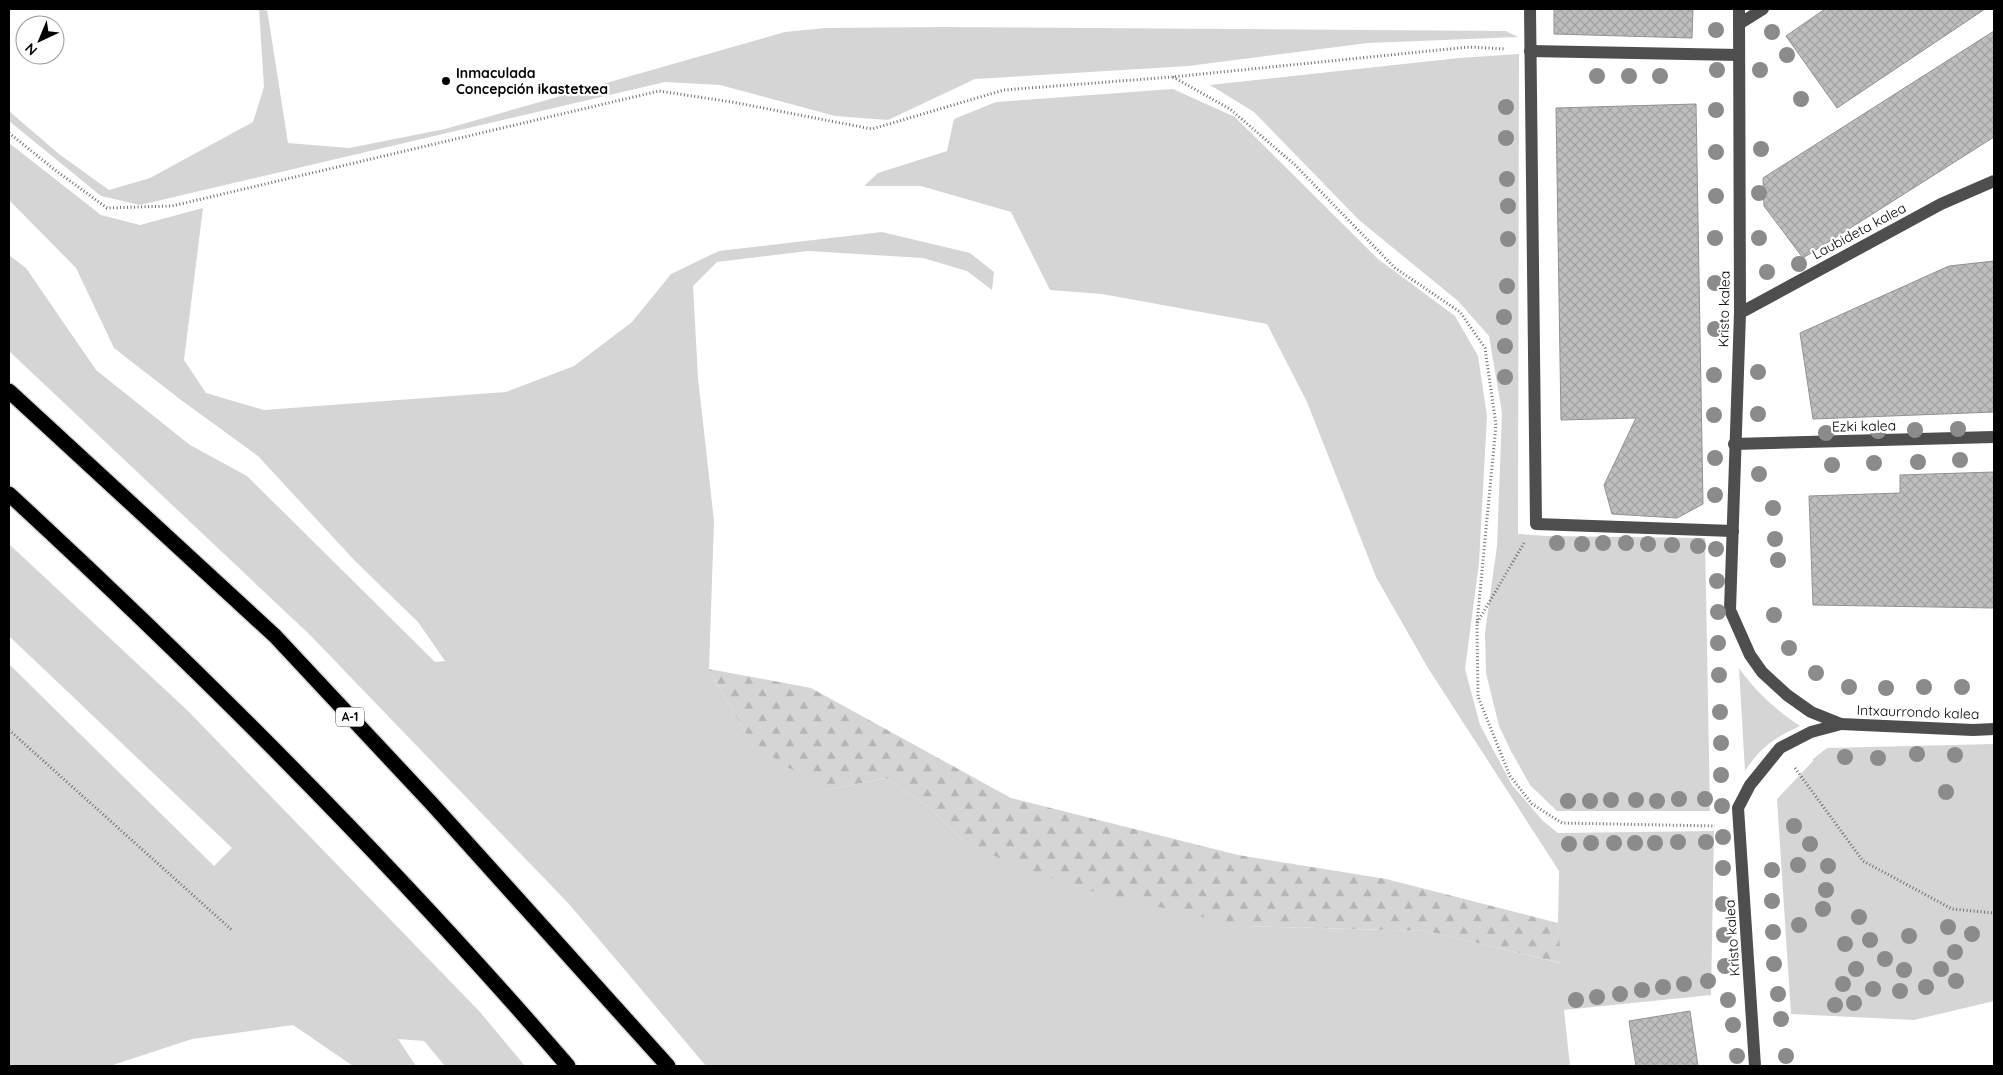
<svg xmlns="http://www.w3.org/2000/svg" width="2003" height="1075" font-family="Quicksand,sans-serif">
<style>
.green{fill:#d5d5d5}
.forest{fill:url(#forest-firs)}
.building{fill:url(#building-cross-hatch);stroke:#929292}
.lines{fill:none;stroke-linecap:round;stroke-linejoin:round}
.highway-casing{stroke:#dbdbdb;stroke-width:18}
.path{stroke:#707070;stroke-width:3;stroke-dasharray:1 2.5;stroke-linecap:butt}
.minor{stroke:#4e4e4e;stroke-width:12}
.highway{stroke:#000;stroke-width:15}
.tree{fill:#8b8b8b}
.poi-dot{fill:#000;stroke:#fff;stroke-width:2}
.labels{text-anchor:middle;stroke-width:4.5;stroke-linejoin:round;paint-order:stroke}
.shield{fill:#fff;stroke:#4c4c4c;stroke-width:1}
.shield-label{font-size:12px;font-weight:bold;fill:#000}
.poi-label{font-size:14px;font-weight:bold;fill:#000;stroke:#fff;text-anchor:start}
.street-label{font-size:14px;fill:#000;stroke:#fff}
</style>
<defs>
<pattern id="forest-firs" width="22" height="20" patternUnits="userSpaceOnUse" patternTransform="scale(1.25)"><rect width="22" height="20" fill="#d5d5d5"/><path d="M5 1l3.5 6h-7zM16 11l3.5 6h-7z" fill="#b5b5b5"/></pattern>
<pattern id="building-cross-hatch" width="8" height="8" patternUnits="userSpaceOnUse" patternTransform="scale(1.25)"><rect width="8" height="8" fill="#bebebe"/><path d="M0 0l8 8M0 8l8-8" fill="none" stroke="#a2a2a2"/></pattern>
</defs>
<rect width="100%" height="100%" fill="#fff"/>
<g class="green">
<polygon points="259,9 267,9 288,143 349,148 445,129 785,32 825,28 944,27 1506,31 1518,37 1368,43 1188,66 975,79 888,120 835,116 720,85 665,82 140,205 101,196 9,121 9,111 59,154 109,190 150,178 253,122 264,87"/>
<polygon points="1519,54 1518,534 1547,536 1705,538 1710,811 1557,811 1530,785 1511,751 1499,726 1486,673 1485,633 1497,546 1502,413 1489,336 1458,301 1359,220 1254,112 1210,85 1459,58"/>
<polygon points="1173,89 1235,117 1378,259 1455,316 1478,356 1487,416 1479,563 1465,669 1480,725 1512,785 1543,821 1558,833 1714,831 1711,995 1564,1010 1570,1066 706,1066 569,904 310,635 9,351 9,255 26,268 96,370 190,445 247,476 435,662 445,661 418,622 355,561 258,456 181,400 114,348 76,268 9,200 9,143 101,215 140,225 203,208 184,360 206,393 264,410 506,392 574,366 632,322 671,274 719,251 882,232 970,253 994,272 992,290 967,271 923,258 808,251 717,262 693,286 698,378 714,521 709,669 747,736 827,790 886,778 929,807 961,839 1241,926 1427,931 1560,963 1558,923 1559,871 1428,668 1376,577 1307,402 1267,324 1102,294 1050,290 1011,212 921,186 864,186 878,173 947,151 954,119 996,102"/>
<polygon points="9,544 188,711 480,1012 525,1066 445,1066 424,1041 398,1039 416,1066 353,1066 293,1025 192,1039 110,1066 9,1066 9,664 214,866 232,848 9,636"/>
<path d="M1739,668C1756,692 1775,709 1800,726C1774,738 1761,747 1745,771Z"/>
<polygon points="1994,744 1994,1001 1914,1020 1791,1014 1777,799 1813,761 1813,759 1827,748"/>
</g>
<polygon class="forest" points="709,669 811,688 1011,798 1238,855 1386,879 1558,923 1561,963 1427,931 1241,926 1078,888 1005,861 961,839 929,807 886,778 827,790 779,762 747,736"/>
<g class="building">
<polygon points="1554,9 1693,9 1692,38 1554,34"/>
<polygon points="1825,9 1985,9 1837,108 1786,36"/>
<polygon points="1994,31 1994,137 1803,258 1764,206 1763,178"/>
<polygon points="1696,104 1703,504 1677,518 1612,514 1604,485 1636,418 1561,420 1556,108"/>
<polygon points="1994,261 1994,412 1813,419 1800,333 1949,266"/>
<polygon points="1994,472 1994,608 1813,605 1809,496 1900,493 1900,475"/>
<polygon points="1690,1011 1698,1066 1636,1066 1629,1021"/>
</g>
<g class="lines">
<defs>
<g id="highway">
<polyline points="9,391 275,636 433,805 668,1066"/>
<path d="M9,494C205,675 394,864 568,1066"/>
</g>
</defs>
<use href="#highway" class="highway-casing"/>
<g class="path">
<polyline points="1173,77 1230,109 1295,165 1395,268 1460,312 1485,348 1496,425 1477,623"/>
<polyline points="9,133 55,170 107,208 172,206 659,91 732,102 872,129 1004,90 1172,77 1469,47 1506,49"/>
<polyline points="1524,543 1477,623 1478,697 1510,776 1532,804 1562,823 1715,826"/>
<polyline points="9,730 233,931"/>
<polyline points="1795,768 1863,861 1952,909 1994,913"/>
</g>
<g class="minor">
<polyline points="1530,9 1536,524 1733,531"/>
<polyline points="1739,9 1740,313 1730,610 1750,655 1762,672 1787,695 1811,712 1841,724 1973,730 1994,729"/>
<polyline points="1739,24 1763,9"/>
<polyline points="1530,51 1739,55"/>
<polyline points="1740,313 1941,204 1994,181"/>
<polyline points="1734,444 1994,437"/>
<polyline points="1755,1066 1738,808 1750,785 1780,748 1811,732 1841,724"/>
</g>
<use href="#highway" class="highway"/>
</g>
<g class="tree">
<circle cx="1716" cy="30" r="8"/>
<circle cx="1772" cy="32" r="8"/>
<circle cx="1787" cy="55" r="8"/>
<circle cx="1717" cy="70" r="8"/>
<circle cx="1760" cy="70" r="8"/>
<circle cx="1597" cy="76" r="8"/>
<circle cx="1629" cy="76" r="8"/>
<circle cx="1660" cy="76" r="8"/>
<circle cx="1801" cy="99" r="8"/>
<circle cx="1506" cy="107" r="8"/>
<circle cx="1716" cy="110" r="8"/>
<circle cx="1506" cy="138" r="8"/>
<circle cx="1761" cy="149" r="8"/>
<circle cx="1716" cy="152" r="8"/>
<circle cx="1507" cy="179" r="8"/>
<circle cx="1759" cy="193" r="8"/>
<circle cx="1716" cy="196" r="8"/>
<circle cx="1508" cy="206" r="8"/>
<circle cx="1715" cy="238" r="8"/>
<circle cx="1759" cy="238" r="8"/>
<circle cx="1508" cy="239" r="8"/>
<circle cx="1799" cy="264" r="8"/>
<circle cx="1767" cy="272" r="8"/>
<circle cx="1715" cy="283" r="8"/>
<circle cx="1507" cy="286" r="8"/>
<circle cx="1504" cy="317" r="8"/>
<circle cx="1715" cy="329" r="8"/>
<circle cx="1505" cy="346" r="8"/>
<circle cx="1758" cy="372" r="8"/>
<circle cx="1714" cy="375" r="8"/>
<circle cx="1505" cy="377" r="8"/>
<circle cx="1758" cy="414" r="8"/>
<circle cx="1714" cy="415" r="8"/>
<circle cx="1958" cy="429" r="8"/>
<circle cx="1915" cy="430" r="8"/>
<circle cx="1878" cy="431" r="8"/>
<circle cx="1826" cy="433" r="8"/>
<circle cx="1715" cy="458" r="8"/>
<circle cx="1960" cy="460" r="8"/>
<circle cx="1918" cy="462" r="8"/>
<circle cx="1874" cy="463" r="8"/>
<circle cx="1832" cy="465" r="8"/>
<circle cx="1759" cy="474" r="8"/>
<circle cx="1715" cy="495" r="8"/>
<circle cx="1773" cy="508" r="8"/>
<circle cx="1775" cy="539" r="8"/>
<circle cx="1557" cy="543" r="8"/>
<circle cx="1603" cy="543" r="8"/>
<circle cx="1626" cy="543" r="8"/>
<circle cx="1582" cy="544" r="8"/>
<circle cx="1648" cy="544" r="8"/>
<circle cx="1672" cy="545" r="8"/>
<circle cx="1698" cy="546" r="8"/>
<circle cx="1716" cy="549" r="8"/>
<circle cx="1778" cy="560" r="8"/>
<circle cx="1717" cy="581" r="8"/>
<circle cx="1718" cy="612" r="8"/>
<circle cx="1774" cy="615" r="8"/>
<circle cx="1718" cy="643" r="8"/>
<circle cx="1789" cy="648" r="8"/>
<circle cx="1816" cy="673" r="8"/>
<circle cx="1719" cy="675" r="8"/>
<circle cx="1849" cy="687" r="8"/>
<circle cx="1924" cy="687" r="8"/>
<circle cx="1962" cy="687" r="8"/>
<circle cx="1886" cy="688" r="8"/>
<circle cx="1720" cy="712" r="8"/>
<circle cx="1721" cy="743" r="8"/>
<circle cx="1917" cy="754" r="8"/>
<circle cx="1955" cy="755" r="8"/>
<circle cx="1845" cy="757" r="8"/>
<circle cx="1878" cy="758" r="8"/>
<circle cx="1721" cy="775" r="8"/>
<circle cx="1946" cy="792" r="8"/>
<circle cx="1679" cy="799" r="8"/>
<circle cx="1705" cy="799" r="8"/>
<circle cx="1611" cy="800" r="8"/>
<circle cx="1636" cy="800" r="8"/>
<circle cx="1568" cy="801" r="8"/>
<circle cx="1590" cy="801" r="8"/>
<circle cx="1657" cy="801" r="8"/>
<circle cx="1722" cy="806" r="8"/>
<circle cx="1794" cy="826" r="8"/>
<circle cx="1723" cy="837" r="8"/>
<circle cx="1678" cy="842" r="8"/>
<circle cx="1706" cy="842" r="8"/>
<circle cx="1591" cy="843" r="8"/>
<circle cx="1614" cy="843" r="8"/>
<circle cx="1635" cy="843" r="8"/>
<circle cx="1655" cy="843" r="8"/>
<circle cx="1569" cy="844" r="8"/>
<circle cx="1810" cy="844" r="8"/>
<circle cx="1798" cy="865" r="8"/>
<circle cx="1828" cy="866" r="8"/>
<circle cx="1723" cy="868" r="8"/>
<circle cx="1772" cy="870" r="8"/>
<circle cx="1826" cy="890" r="8"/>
<circle cx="1772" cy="901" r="8"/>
<circle cx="1723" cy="904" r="8"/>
<circle cx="1823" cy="909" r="8"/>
<circle cx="1859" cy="917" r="8"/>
<circle cx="1799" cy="925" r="8"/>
<circle cx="1948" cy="927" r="8"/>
<circle cx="1773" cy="932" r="8"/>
<circle cx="1972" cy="934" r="8"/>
<circle cx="1724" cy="935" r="8"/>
<circle cx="1909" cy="936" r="8"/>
<circle cx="1870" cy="940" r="8"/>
<circle cx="1845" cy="944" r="8"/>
<circle cx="1955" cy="952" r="8"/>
<circle cx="1885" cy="959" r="8"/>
<circle cx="1774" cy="964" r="8"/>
<circle cx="1725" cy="966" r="8"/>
<circle cx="1856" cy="969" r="8"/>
<circle cx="1941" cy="969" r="8"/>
<circle cx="1904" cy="970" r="8"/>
<circle cx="1708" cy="981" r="8"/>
<circle cx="1956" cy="981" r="8"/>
<circle cx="1684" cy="984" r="8"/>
<circle cx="1843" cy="984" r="8"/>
<circle cx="1663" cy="987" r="8"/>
<circle cx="1926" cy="987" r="8"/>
<circle cx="1873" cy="989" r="8"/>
<circle cx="1642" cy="990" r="8"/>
<circle cx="1900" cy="991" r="8"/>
<circle cx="1620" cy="994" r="8"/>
<circle cx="1778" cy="994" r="8"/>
<circle cx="1597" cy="997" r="8"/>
<circle cx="1576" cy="1000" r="8"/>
<circle cx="1728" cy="1000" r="8"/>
<circle cx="1854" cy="1003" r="8"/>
<circle cx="1835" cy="1005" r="8"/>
<circle cx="1781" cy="1019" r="8"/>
<circle cx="1733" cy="1025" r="8"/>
<circle cx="1737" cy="1056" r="8"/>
<circle cx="1786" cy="1056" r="8"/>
</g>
<circle class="poi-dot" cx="446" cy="81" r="5"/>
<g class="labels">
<rect class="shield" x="336" y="707.5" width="28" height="19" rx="4"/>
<g class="shield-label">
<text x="350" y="721">A-1</text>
</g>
<g class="poi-label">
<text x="456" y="78">Inmaculada<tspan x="456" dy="16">Concepción ikastetxea</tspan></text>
</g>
<g class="street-label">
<text transform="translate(1859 231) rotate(-28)" y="5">Laubideta kalea</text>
<text transform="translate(1724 309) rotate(-89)" y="5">Kristo kalea</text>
<text transform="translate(1864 426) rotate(-1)" y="5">Ezki kalea</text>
<text transform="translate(1918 712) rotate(2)" y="5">Intxaurrondo kalea</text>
<text transform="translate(1732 938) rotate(-94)" y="5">Kristo kalea</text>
</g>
</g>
<rect width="2003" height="1075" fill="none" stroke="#000000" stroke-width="20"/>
<g transform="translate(40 40) rotate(224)"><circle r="24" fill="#ffffff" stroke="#999999"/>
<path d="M0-4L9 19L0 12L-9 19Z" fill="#000000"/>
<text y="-8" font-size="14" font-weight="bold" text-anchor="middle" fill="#000000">N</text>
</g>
</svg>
